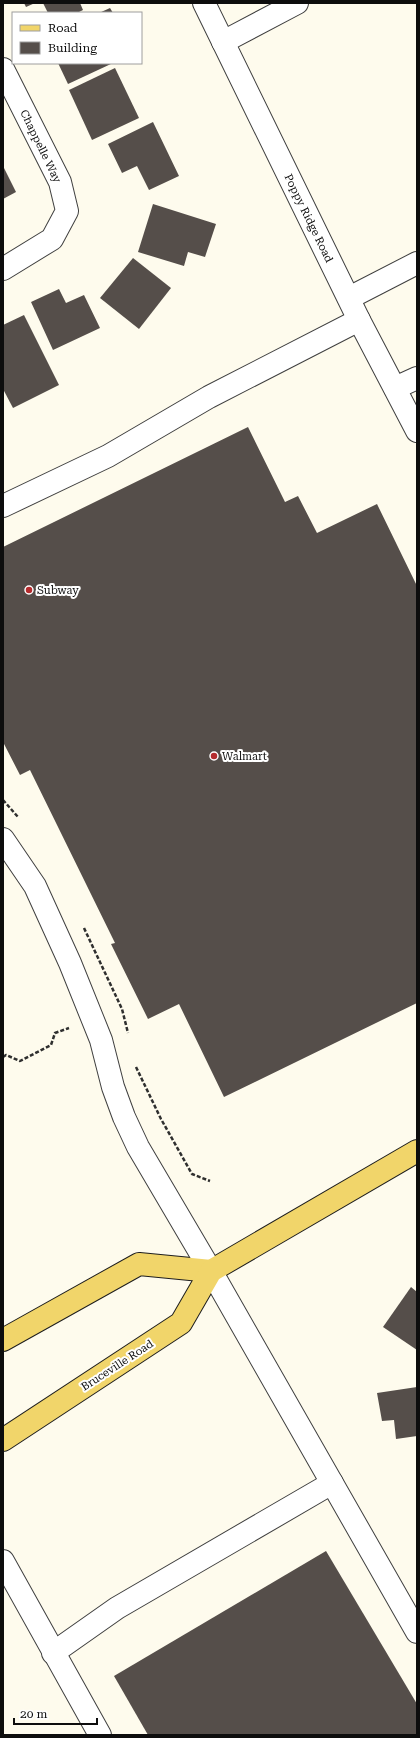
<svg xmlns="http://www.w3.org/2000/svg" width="420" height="1738" font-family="'Roboto Serif',serif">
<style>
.building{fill:#554e4a}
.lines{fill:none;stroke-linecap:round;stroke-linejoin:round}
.minor-casing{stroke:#404040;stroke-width:24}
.major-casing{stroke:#1e1e1e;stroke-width:24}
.path{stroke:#2f2f2f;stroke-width:2.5;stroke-dasharray:4 2;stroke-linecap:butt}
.minor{stroke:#fff;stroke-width:22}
.major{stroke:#f1d56a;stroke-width:22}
.poi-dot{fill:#b52c2e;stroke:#fff;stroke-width:1.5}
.labels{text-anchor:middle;stroke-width:4;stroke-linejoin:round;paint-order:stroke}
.street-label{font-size:11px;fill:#0d0d0d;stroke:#fff}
.poi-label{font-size:11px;fill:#0d0d0d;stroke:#fff;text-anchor:start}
</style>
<rect width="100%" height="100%" fill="#fefbed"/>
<g class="building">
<polygon points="24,3 35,3 26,7"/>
<polygon points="43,3 80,3 83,10 77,13 48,13"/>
<polygon points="110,8 113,13 99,13"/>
<polygon points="58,63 113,63 68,84"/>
<polygon points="115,68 139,118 92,140 69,90"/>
<polygon points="153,122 179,176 149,190 137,166 122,173 108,144"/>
<polygon points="3,166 16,192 3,199"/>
<polygon points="153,204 216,224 205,257 188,252 184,266 138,252"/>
<polygon points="133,258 171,288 139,329 100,298"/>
<polygon points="59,289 66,303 84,295 100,328 53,350 31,302"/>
<polygon points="24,315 59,385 13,408 3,389 3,325"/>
<polygon points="248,427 285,502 298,496 317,533 377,504 417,586 417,1003 224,1097 179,1004 148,1019 111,944 115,943 30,770 20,775 3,742 3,547"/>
<polygon points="411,1287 417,1292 417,1350 383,1327"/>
<polygon points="417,1387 417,1436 396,1439 394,1420 382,1421 377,1393"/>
<polygon points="326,1551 417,1704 417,1735 148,1735 114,1676"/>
</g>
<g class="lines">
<defs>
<g id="minor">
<polyline points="204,3 359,320 417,431"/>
<polyline points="223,42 297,3"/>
<polyline points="3,69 60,182 67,211 52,239 3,269"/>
<polyline points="349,298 417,263"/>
<polyline points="395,388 417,378"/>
<polyline points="3,506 108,456 209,397 359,320"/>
<polyline points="3,839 35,886 70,963 101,1040 113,1087 124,1117 138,1147 211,1271 417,1632"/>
<polyline points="3,1561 100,1735"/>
<polyline points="53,1653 117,1608 332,1483"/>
</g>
<g id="major">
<polyline points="3,1340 139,1264 211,1271"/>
<polyline points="3,1440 181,1323 211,1271 417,1151"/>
</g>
</defs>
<use href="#minor" class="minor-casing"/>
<use href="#major" class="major-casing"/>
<g class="path">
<polyline points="3,800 18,817"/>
<polyline points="84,928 122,1009 128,1033"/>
<polyline points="3,1057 6,1055 20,1061 51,1045 55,1033 69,1028"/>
<polyline points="136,1067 161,1119 192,1174 210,1181"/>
</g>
<use href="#minor" class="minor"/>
<use href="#major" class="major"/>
</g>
<g class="poi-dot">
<circle cx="29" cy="590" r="4"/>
<circle cx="214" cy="756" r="4"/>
</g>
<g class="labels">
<g class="street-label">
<text transform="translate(41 146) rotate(64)" y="4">Chappelle Way</text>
<text transform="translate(309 218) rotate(64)" y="4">Poppy Ridge Road</text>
<text transform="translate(117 1365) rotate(-33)" y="4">Bruceville Road</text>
</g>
<g class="poi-label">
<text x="37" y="594">Subway</text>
<text x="222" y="760">Walmart</text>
</g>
</g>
<rect width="420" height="1738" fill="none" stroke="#0d0d0d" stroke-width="8"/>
<rect x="12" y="12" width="130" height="52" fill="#ffffff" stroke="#9e9e9e"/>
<rect x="20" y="25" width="20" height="6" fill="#f1d56a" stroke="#9e9e9e"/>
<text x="48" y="32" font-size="12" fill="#0d0d0d">Road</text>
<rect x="20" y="42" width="20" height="12" fill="#554e4a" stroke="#9e9e9e"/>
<text x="48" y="52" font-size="12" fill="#0d0d0d">Building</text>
<path d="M14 1718v6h83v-6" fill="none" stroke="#0d0d0d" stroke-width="2"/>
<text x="20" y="1718" font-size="12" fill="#0d0d0d" stroke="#ffffff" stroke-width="3" paint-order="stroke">20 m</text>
</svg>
